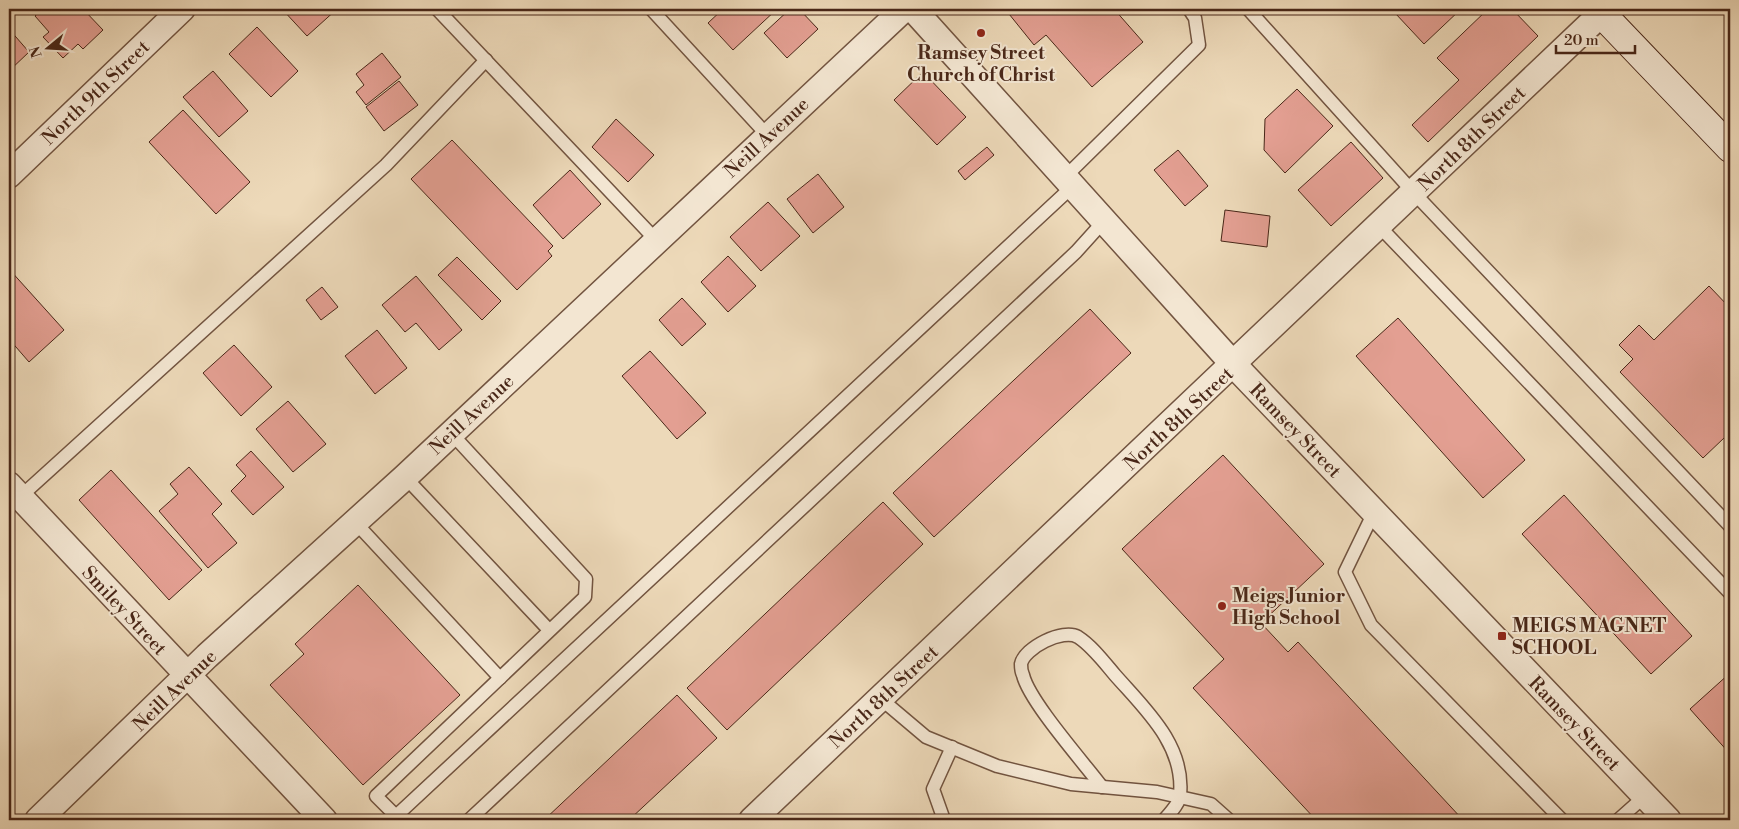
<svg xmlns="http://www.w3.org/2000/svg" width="1739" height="829" font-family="'Libre Bodoni',serif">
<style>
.building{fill:#e39f92;stroke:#492718}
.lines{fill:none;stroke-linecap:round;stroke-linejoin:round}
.lane-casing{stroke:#725440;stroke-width:15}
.street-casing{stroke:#725440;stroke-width:28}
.secondary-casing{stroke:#492718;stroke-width:30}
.lane{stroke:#f3e6d2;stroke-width:12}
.street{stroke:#f3e6d2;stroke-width:25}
.secondary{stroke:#f3e6d2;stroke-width:28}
.poi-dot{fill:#8f2418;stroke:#f3e6d2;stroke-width:2}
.labels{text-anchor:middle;stroke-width:4;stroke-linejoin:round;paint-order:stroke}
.poi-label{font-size:19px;font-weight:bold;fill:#492718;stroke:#f3e6d2;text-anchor:start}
.street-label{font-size:19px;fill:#492718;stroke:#f3e6d2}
</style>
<rect width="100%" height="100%" fill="#edd9b9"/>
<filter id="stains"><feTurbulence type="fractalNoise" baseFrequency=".004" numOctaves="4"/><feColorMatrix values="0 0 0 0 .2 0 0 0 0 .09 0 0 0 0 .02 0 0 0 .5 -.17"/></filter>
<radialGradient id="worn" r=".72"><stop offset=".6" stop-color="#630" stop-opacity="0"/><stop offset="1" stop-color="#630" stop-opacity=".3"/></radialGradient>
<g class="building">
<polygon points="43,9 83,9 103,30 83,49 78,44 63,58 43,37 49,32 35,16"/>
<polygon points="282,9 337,9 307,36"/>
<polygon points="723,9 777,9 733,50 708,23"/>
<polygon points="790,9 799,9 818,29 787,58 764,33"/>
<polygon points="1005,9 1114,9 1143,42 1092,87 1046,35 1034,45"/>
<polygon points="1400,9 1461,9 1424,44 1395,13"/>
<polygon points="1488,9 1512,9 1538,36 1428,142 1412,125 1459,80 1437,58"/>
<polygon points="257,27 298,71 271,97 229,54"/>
<polygon points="9,29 29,52 9,71"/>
<polygon points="382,53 401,77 366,105 356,92 364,85 356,74"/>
<polygon points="213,71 248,111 219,137 183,97"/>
<polygon points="923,72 966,117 937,145 894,100"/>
<polygon points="399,81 418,105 384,131 366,107"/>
<polygon points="1297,89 1333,126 1285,173 1264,150 1265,119"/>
<polygon points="183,110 250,182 216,214 149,142"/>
<polygon points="616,119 654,155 628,182 592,147"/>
<polygon points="452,140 553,246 548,251 552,256 517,290 411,179"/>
<polygon points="1351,142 1383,178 1331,226 1298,190"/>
<polygon points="987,147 994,155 965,180 958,171"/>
<polygon points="1178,150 1208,186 1185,206 1154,170"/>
<polygon points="570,170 601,204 563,239 533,205"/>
<polygon points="818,174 844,207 813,233 787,199"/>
<polygon points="768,202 800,236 761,271 730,237"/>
<polygon points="1225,210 1270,216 1267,247 1221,241"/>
<polygon points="728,256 756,286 728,312 701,282"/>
<polygon points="457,257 501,301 482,320 438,275"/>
<polygon points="9,269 64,330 29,362 9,339"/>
<polygon points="416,276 462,330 439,350 416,323 405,332 382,305"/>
<polygon points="1709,286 1730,308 1730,444 1724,438 1703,458 1620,372 1633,359 1619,345 1639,325 1654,340"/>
<polygon points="322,287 338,307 321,320 306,300"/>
<polygon points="682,298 706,324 682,346 659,320"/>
<polygon points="1090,309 1131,353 934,537 893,493"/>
<polygon points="1398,318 1525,460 1483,498 1356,356"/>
<polygon points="377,330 407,368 375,394 345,356"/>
<polygon points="234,345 272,387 241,416 203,373"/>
<polygon points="650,351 706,413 677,439 622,376"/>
<polygon points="288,401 326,444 293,472 256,429"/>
<polygon points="251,451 284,487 253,515 231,491 246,476 236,465"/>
<polygon points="1223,455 1324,564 1261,623 1288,652 1298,642 1463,820 1316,820 1193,688 1224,659 1122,549"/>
<polygon points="189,467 222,504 212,514 237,543 208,568 159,511 178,494 170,484"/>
<polygon points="111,470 202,570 169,600 79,500"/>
<polygon points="1564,495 1692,636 1651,674 1522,534"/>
<polygon points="883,502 923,544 727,730 687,688"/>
<polygon points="358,585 460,695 363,785 270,685 304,654 295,644"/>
<polygon points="1730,673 1730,754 1690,709"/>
<polygon points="677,695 717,738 629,820 544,820"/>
</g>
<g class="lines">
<defs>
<g id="lane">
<polyline points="437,9 656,240"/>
<polyline points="651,9 768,136"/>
<polyline points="1248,9 1414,193 1730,526"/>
<polyline points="1065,177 1199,45 1195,18 1189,9"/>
<polyline points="1379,226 1730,593"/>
<polyline points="405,477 549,630"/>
<polyline points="9,507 386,165 486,60"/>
<polyline points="1374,512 1345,572 1371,625 1562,820"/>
<polyline points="354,521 500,678"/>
<polyline points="881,699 926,737 997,766 1071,784 1157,792 1211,804 1229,820"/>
<path d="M1102,787C1084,763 1029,701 1023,675C1022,673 1021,667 1021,664C1024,648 1063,628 1078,637C1092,646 1104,662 1115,675C1145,709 1185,745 1180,795C1180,803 1169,814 1164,820"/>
<polyline points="396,816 1073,186"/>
<polyline points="391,820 396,816 376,796 585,597 586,579 451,433"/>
<polyline points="469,820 1076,252 1104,221"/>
<polyline points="944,820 933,789 952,747"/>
<polyline points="1618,820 1645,796"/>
</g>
<g id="street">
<polyline points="913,9 1234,365 1668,820"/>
<polyline points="9,175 182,9"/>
<polyline points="9,485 324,820"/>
<polyline points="38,820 207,656 405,477 904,9"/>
<polyline points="752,820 1602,13"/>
</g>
<polyline id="secondary" points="1597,9 1730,148"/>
</defs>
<use href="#lane" class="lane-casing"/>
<use href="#street" class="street-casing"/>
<use href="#secondary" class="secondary-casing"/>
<use href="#lane" class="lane"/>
<use href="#street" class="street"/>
<use href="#secondary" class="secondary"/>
</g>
<g class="poi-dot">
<circle cx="981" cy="33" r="5"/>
<circle cx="1222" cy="606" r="5"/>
<rect x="1497" y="631" width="10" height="10" rx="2.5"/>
</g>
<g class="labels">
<g class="poi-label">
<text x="981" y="59" text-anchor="middle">Ramsey Street<tspan x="981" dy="22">Church of Christ</tspan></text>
<text x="1232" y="602">Meigs Junior<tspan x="1232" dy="22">High School</tspan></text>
<text x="1512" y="632">MEIGS MAGNET<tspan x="1512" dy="22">SCHOOL</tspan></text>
</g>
<g class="street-label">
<text transform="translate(95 92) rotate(-44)" y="7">North 9th Street</text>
<text transform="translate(766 137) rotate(-43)" y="7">Neill Avenue</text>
<text transform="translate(1471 138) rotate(-44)" y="7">North 8th Street</text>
<text transform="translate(471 414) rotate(-43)" y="7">Neill Avenue</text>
<text transform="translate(1178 418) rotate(-43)" y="7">North 8th Street</text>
<text transform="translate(1296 430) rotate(46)" y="7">Ramsey Street</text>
<text transform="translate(125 610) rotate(47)" y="7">Smiley Street</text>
<text transform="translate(174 690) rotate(-44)" y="7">Neill Avenue</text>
<text transform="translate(883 696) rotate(-43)" y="7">North 8th Street</text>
<text transform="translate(1575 723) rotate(46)" y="7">Ramsey Street</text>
</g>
</g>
<rect width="1739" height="829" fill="none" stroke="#edd9b9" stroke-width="30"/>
<rect x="10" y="10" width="1719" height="809" fill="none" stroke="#492718" stroke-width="2.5"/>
<rect x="15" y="15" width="1709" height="799" fill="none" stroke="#492718"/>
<g transform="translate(48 48) rotate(252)" stroke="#f3e6d2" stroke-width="4" paint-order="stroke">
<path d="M0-4L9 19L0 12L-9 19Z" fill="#492718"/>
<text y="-8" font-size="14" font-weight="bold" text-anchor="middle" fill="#492718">N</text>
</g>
<path d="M1556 45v8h79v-8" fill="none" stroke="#492718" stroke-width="2.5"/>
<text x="1564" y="45" font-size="15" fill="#492718" stroke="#f3e6d2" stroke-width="4" paint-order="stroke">20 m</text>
<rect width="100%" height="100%" filter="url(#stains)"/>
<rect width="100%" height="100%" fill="url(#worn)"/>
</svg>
